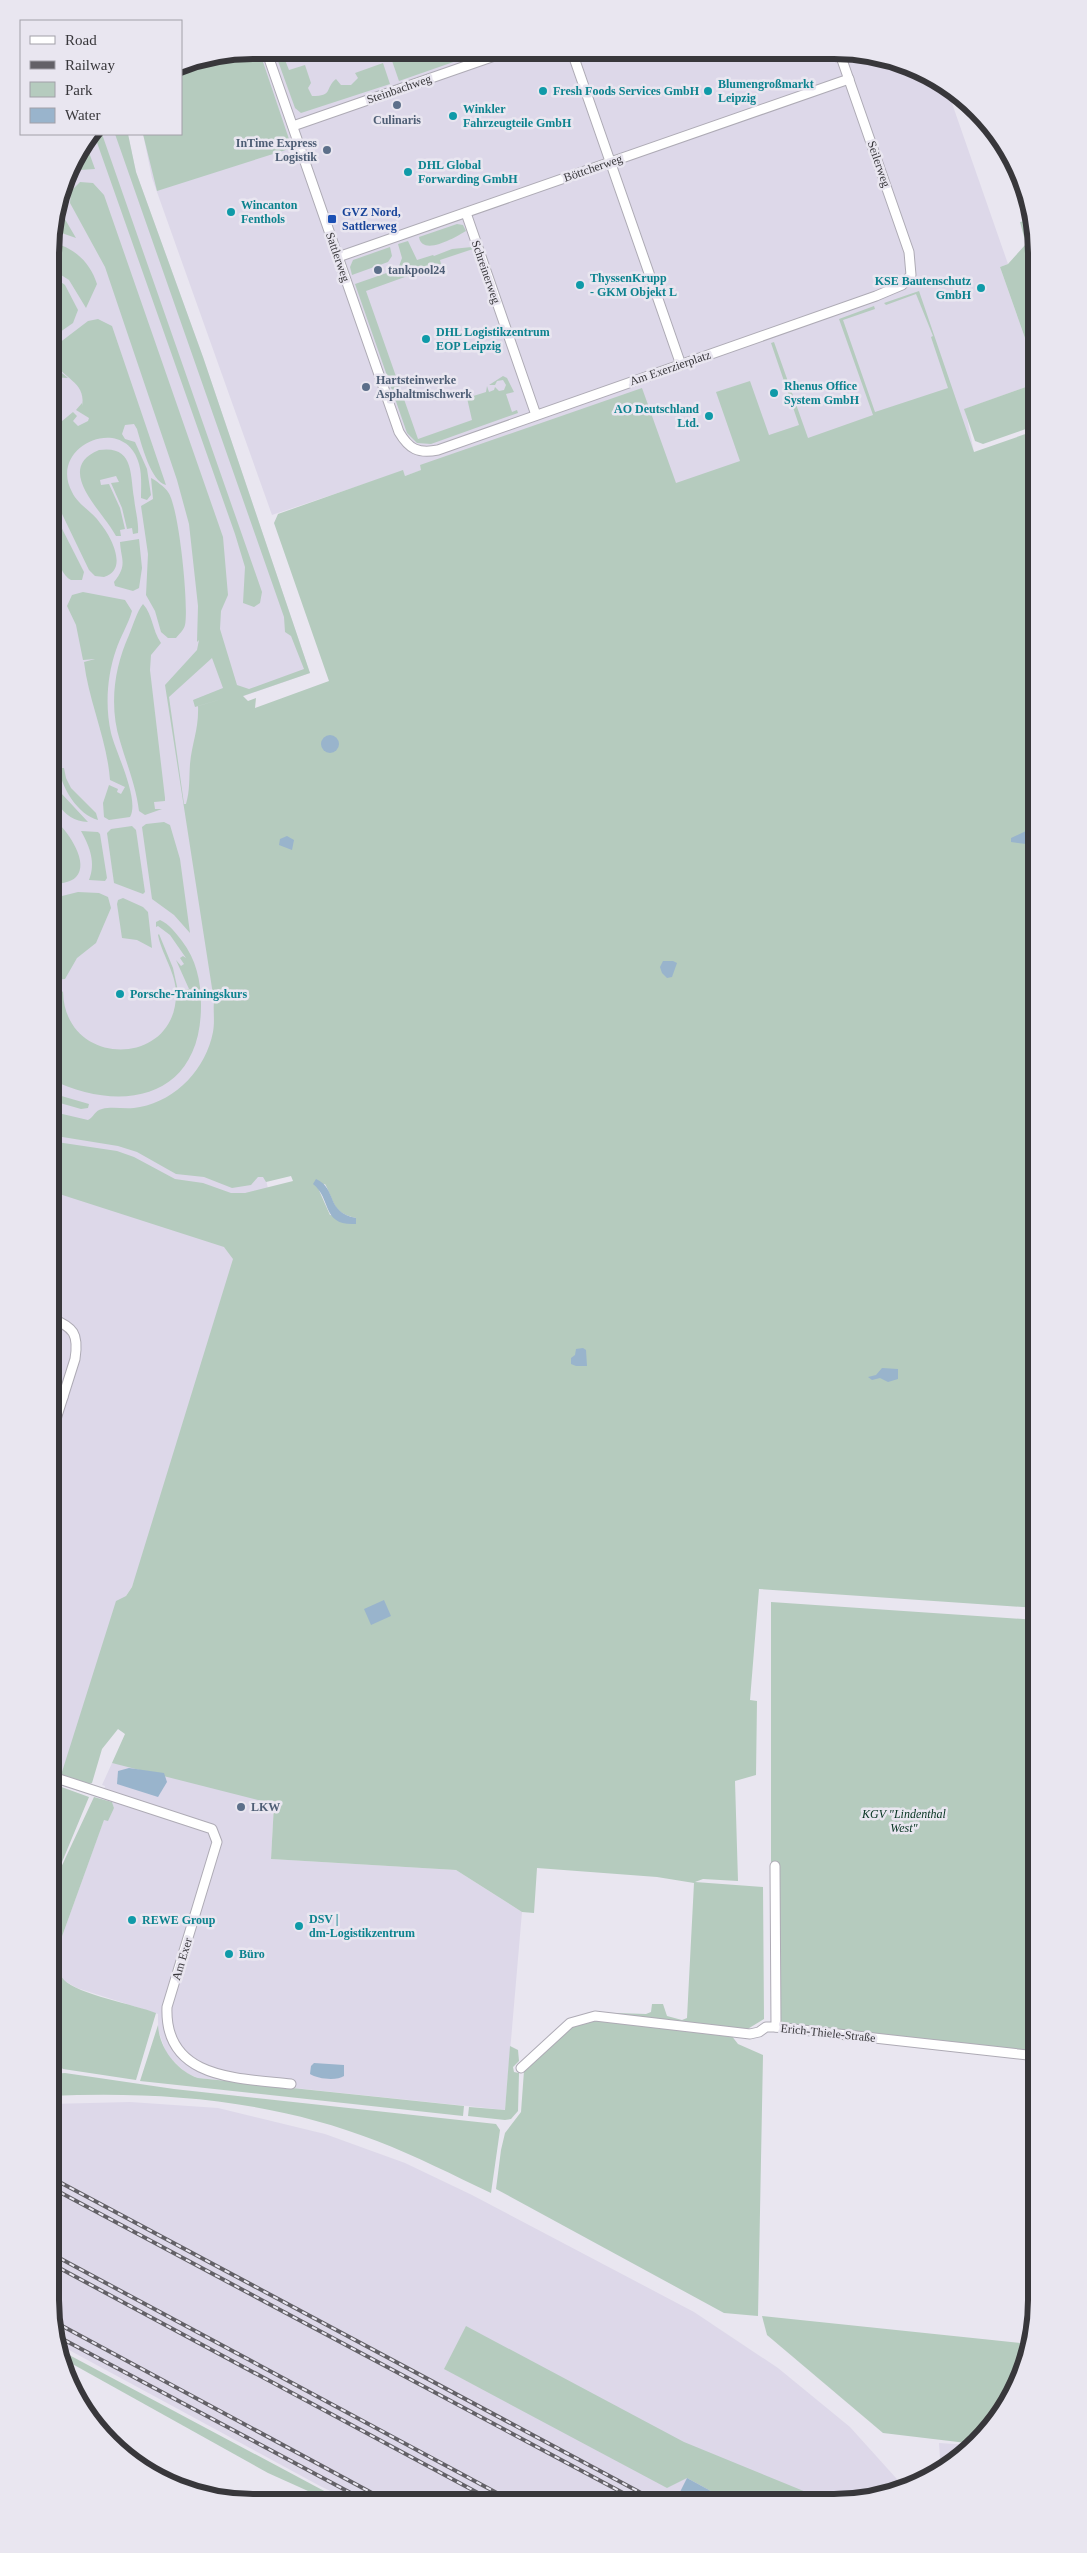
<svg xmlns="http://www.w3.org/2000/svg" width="1087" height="2553" font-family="'Times New Roman',serif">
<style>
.built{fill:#ddd8e9}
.green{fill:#b5cbbe;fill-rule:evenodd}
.water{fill:#99b4cc}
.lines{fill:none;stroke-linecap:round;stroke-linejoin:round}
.minor-casing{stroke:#aeabb5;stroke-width:11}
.minor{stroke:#fff;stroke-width:9}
.rail-casing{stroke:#636167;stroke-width:4}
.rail{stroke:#e9e6f0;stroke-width:2;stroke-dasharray:5.5;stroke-linecap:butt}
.culture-dot{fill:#0f9aa8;stroke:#e9e6f0;stroke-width:2}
.service-dot{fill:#5c6f8a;stroke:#e9e6f0;stroke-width:2}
.transit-dot{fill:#1a4fb4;stroke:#e9e6f0;stroke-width:2}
.labels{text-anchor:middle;stroke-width:5;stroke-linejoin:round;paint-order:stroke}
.culture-label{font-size:12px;font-weight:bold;fill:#0d838f;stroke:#e9e6f0;text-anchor:start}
.street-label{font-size:12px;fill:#38373b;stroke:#e9e6f0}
.service-label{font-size:12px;font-weight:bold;fill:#4e5e75;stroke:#e9e6f0;text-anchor:start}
.transit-label{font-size:12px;font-weight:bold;fill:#164399;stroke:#e9e6f0;text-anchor:start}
.park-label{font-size:12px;font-style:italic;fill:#04321f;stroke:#e9e6f0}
.rim{fill:none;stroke:#38373b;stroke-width:6}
</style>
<rect width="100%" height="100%" fill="#e9e6f0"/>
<g class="built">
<polygon points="253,50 874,54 924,71 946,86 1008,264 1000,267 1037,372 1037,383 965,409 974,452 826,505 420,465 422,470 405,476 403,471 272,515 152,178 143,134 181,134 181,64"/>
<polygon points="93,134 128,134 136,172 203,357 310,673 207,709 244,1087 275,1218 132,1587 126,1596 61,1775 104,1789 105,1786 102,1785 112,1763 177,1769 274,1804 271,1859 456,1870 522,1912 505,2110 198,2078 186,2073 167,2055 158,2030 158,2014 77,1988 63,1980 61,1974 58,1956 60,1942 104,1819 114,1808 112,1802 59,1785 52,1789 50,1794 50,239 71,163"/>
<polygon points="130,2102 218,2108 325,2134 405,2163 472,2195 694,2312 778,2368 850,2427 905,2488 887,2496 834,2503 349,2500 320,2486 56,2343 50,2300 50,2104"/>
<polygon points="939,2443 970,2445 973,2446 957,2460 949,2459 940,2459"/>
</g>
<g class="green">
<polygon points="253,50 259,50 292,148 157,191 143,134 181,134 181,64"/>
<path d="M274,50H281L289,70L305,65L311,83L308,88L312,96C334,96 324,89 336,79L341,85H351L358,78L355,73L383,63L390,84L301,113L295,108Z"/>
<polygon points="406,51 485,51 399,81 390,55"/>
<polygon points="94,134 102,134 262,592 260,603 254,607 243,603 245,567 235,534"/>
<path d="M115,134H128L136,172L203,357L310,673L243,696L248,701L256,698L255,708L329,681L274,523L278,514L403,470L405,476L421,470L420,465L642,388L676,483L740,461L716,392L750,381L769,435L799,425L771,343L774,342L808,438L873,415L839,319L874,306L875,309L843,320L875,412L948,388L931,337L933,336L916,294L886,305L884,303L919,291L974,452L1037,430V1608L759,1589L750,1700L757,1701L756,1775L735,1781L738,1881L703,1879L695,1882L763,1887L764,2019L746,2030L586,2012L646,2014L651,2012L652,2004H663L667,2016L682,2020L687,2018L694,1883L657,1877L537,1868L534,1913L522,1912L456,1870L271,1859L274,1804L112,1763L125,1734L118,1729L102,1749L92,1783L89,1784L61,1775L116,1601L126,1596L132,1587L233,1259L224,1247L50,1191V1141L117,1151L134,1157L175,1179L203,1183L231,1193H245L293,1181L291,1176L266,1182L263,1177H258L251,1185L232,1188L204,1177L176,1174L137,1152L118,1146L50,1135V1108L58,1113L88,1120C94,1117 95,1110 102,1109C113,1106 127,1110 140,1107C177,1100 206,1068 213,1032C215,1021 213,1011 214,1001L165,685L197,650L199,640L197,642L198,606L189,524L177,480L105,267L70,203L71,191L80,182L93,183L104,195L223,537L228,595L221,611L220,629L237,685L249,689L304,669L291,636L285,632L284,617ZM212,658L223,688L193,700L195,707L225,698L198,706C199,729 192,742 190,764C189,778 190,791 186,804H184L169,697ZM325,1184C335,1202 332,1213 356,1218L330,1215L318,1188Z"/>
<polygon points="86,144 95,169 80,170 67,176 71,163"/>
<polygon points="59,209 76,238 53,230 54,226 66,228 54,225"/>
<polygon points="1033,219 1037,253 1037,372 1000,267 1008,264 1026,244 1020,222"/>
<path d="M457,224L463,225L466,231C456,237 422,257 419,237Z"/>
<polygon points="408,241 417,260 433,255 434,256 452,249 472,247 473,249 440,260 441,264 366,291 418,439 472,420 467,398 486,392 487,386 489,392 494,390 495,387 499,391 504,390 506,385 503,380 497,381 495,385 489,385 503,376 507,378 514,392 506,394 512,412 517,410 518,413 431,444 417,443 407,433 355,284 398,269 402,258 398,244"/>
<path d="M50,242C74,247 90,262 97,284L86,308L69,280L50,268Z"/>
<polygon points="390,247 392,256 388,262 352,275 350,267 353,260"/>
<polygon points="50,274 65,285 78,310 73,323 50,339"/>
<path d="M98,319L112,326L166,485C151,482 141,443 137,429L134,424L125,425L122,434L125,439L135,442L147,469L151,495L147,500L141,498C141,488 142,474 139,464C125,412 47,446 72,492C78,505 92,511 100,523C111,536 129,570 104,577L95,576L89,570L50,489V431L73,412L77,416L73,421L78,426L88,421L89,418L76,410L82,403V406C87,380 58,378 56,360L57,369L68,378L50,377V350L88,321Z"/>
<polygon points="1037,383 1037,425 983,444 975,441 964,409"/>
<path d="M50,388C65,399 63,409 50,420Z"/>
<path d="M99,450C134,445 130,474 134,498C135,509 139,523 138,533L133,534L132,528L127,529L122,508L111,483L119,482L116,476L100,480L101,485L109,484L120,508L125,529L120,530L121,536H116C103,511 53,469 99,450Z"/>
<path d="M151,478C154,479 166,488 168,492C179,506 189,607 185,625C184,630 179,634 176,638H168L161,632L155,611L146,595L148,554L141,506L153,499Z"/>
<path d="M50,505L84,572L82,580H71C54,572 50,523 50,505Z"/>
<path d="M139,539L142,568L139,588L133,591L115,586L114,582C128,565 121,560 120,542Z"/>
<path d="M83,592L125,600L132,611C128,625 120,637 116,650C107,676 105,706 111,733C116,753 140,800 130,817L109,820L104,817L103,803L109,785L118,789L117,792L121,794L125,787L110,780C107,739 89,703 84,662L95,659L83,660L76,625L67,606L72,595Z"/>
<path d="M143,604C153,615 152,630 161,643L151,655L150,670L165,798V801L154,802L155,809H162L145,815L139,811C136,786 127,765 120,741C109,706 114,668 129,635C133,626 137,611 143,604Z"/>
<path d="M59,768H64L66,778L71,788L96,813L98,820C78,815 61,787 59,768Z"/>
<path d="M50,770L54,772L61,793L88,822C61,821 50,795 50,770Z"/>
<path d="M57,822C68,832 90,863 76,877C71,883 58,883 50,886V862L56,844Z"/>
<polygon points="164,822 170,825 180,859 190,933 174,915 152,899 142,827 146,824"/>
<polygon points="132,826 136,830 145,892 143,894 114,883 107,833 111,829"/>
<path d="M81,831L98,832L100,834L107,878L105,881L89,880C96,863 90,847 81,831Z"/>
<polygon points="78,892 99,893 108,897 111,908 96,943 77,958 65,979 50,980 50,899"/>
<polygon points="123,898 143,907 148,912 152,948 137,940 122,938 117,904 118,900"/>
<path d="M160,920C169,924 176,933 182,941C196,959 201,981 201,1004C202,1098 123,1115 50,1079V985L57,987L63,992C65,1069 177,1068 176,993C176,973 162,955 158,935L159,934L173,968L178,991L189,989L176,960L181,966L184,964L180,958L183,956L186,958L170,935L158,926L156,927V922Z"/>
<polygon points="58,1095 89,1104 88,1108 81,1109 60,1103"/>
<polygon points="771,1602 1037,1620 1037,2053 771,2022"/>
<polygon points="56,1785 89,1797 50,1891 50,1808 54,1797 50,1794"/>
<path d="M94,1797L112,1802L114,1808L108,1821L104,1820L60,1942C58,1953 56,1972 64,1980C77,1994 136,2005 156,2013L136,2080L63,2069L58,2065L50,2042V1899L57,1876Z"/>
<polygon points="591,2020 731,2035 738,2044 763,2055 758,2316 724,2313 496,2189 501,2150 505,2133 521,2112 524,2071 571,2027"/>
<path d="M158,2025C159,2048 177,2071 198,2078L464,2106L463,2116L140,2081Z"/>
<polygon points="510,2046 518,2050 519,2061 513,2067 514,2072 519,2073 518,2111 511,2119 505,2120 468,2116 469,2107 505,2110"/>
<path d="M65,2073L174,2089L496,2124L500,2130L491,2193C453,2175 416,2156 377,2141C273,2100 161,2091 50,2096V2074Z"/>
<polygon points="762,2316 992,2340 1029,2344 1022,2378 987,2434 975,2444 883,2433 767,2335"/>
<polygon points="466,2326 684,2442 833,2503 731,2502 687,2478 667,2488 444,2369"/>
<polygon points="56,2348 341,2500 328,2500 268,2473 58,2356"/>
</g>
<g class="water">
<circle cx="330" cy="744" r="9"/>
<polygon points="1026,831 1029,835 1026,844 1011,842 1011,838"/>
<polygon points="287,836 294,840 292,850 279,845 280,839"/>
<polygon points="663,961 673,961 677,963 672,977 667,978 662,973 660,967"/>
<path d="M316,1179C338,1189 325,1212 356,1218V1224C321,1226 332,1199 313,1184Z"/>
<polygon points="583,1348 586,1350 587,1366 576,1366 571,1364 571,1358 575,1355 576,1349"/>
<polygon points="882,1368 898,1369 898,1379 888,1382 880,1378 872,1380 868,1377 876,1375"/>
<polygon points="384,1600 391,1616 371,1625 364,1609"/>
<polygon points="129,1768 164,1773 167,1782 158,1797 117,1784 118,1771"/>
<path d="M314,2063L344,2065V2076C337,2081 317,2079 310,2074L311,2066Z"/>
<polygon points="687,2478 731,2502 675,2502"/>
</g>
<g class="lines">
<defs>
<g id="minor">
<path d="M266,50L399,432C409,449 418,454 438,450L876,296L902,285L911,275L909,252L840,54"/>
<polyline points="572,52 681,365"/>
<polyline points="293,126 506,52"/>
<polyline points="466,213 536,415"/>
<polyline points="338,257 849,79"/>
<polyline points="50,1378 53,1368 50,1362"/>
<polyline points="50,1393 63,1397"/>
<path d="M50,1438L75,1359C79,1334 74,1327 50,1318"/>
<path d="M50,1776L212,1829L217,1842L167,2007C164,2080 239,2078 291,2084"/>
<polyline points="775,1866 776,2027"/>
<polyline points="521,2068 570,2023 595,2016 750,2034 759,2032 766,2027 775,2027 1037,2056"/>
</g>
</defs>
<use href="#minor" class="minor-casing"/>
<use href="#minor" class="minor"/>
<defs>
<g id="rail">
<polyline points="50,2177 658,2502"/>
<polyline points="50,2187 640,2502"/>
<polyline points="50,2253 512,2501"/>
<polyline points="50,2263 493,2501"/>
<polyline points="53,2321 385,2500"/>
<polyline points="55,2335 364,2500"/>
</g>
</defs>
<use href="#rail" class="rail-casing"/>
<use href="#rail" class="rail"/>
</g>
<g class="culture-dot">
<circle cx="543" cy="91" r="5"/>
<circle cx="708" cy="91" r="5"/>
<circle cx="453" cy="116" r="5"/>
<circle cx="408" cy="172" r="5"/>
<circle cx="231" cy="212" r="5"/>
<circle cx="580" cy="285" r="5"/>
<circle cx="981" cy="288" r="5"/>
<circle cx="426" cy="339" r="5"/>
<circle cx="774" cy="393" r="5"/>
<circle cx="709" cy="416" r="5"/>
<circle cx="120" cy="994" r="5"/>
<circle cx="132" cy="1920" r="5"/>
<circle cx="299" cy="1926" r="5"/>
<circle cx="229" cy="1954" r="5"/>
</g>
<g class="service-dot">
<circle cx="397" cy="105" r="5"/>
<circle cx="327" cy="150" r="5"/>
<circle cx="378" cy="270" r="5"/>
<circle cx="366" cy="387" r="5"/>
<circle cx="241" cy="1807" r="5"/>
</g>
<rect class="transit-dot" x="327" y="214" width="10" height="10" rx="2.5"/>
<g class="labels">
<g class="culture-label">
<text x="718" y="88">Blumengroßmarkt<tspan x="718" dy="14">Leipzig</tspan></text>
<text x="553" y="95">Fresh Foods Services GmbH</text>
<text x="463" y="113">Winkler<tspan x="463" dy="14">Fahrzeugteile GmbH</tspan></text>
<text x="418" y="169">DHL Global<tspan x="418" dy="14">Forwarding GmbH</tspan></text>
<text x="241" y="209">Wincanton<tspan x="241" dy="14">Fenthols</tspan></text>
<text x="590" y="282">ThyssenKrupp<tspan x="590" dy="14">- GKM Objekt L</tspan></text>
<text x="971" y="285" text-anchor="end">KSE Bautenschutz<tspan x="971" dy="14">GmbH</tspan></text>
<text x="436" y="336">DHL Logistikzentrum<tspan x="436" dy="14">EOP Leipzig</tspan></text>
<text x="784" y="390">Rhenus Office<tspan x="784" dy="14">System GmbH</tspan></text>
<text x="699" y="413" text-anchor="end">AO Deutschland<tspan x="699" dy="14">Ltd.</tspan></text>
<text x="130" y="998">Porsche-Trainingskurs</text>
<text x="309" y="1923">DSV |<tspan x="309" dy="14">dm-Logistikzentrum</tspan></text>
<text x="142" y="1924">REWE Group</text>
<text x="239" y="1958">Büro</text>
</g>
<g class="street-label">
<text transform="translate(399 89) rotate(-19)" y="4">Steinbachweg</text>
<text transform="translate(879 164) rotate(71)" y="4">Seilerweg</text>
<text transform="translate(593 168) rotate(-19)" y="4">Böttcherweg</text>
<text transform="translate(338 257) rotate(71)" y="4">Sattlerweg</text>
<text transform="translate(486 272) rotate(71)" y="4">Schreinerweg</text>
<text transform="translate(670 368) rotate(-19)" y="4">Am Exerzierplatz</text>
<text transform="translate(182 1959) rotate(-73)" y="4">Am Exer</text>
<text transform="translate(828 2033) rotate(6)" y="4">Erich-Thiele-Straße</text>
</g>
<g class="service-label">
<text x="397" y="124" text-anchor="middle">Culinaris</text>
<text x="317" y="147" text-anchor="end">InTime Express<tspan x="317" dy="14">Logistik</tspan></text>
<text x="388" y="274">tankpool24</text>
<text x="376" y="384">Hartsteinwerke<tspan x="376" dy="14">Asphaltmischwerk</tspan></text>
<text x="251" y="1811">LKW</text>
</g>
<g class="transit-label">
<text x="342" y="216">GVZ Nord,<tspan x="342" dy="14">Sattlerweg</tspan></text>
</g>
<g class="park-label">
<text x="904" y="1818">KGV "Lindenthal<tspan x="904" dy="14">West"</tspan></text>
</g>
</g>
<path d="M0 0H1087V2553H0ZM253 59H834A194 194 0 0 1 1028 253V2300A194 194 0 0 1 834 2494H253A194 194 0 0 1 59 2300V253A194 194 0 0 1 253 59Z" fill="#e9e6f0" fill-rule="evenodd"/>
<path class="rim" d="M253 59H834A194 194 0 0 1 1028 253V2300A194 194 0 0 1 834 2494H253A194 194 0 0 1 59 2300V253A194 194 0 0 1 253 59Z"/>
<rect x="20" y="20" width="162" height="115" fill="#e9e6f0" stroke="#a2a0a8"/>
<rect x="30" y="36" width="25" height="8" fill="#ffffff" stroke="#a2a0a8"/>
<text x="65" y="45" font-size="15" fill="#38373b">Road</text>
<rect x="30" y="61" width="25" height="8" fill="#636167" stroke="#a2a0a8"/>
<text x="65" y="70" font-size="15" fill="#38373b">Railway</text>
<rect x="30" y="82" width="25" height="15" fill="#b5cbbe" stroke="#a2a0a8"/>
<text x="65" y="95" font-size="15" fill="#38373b">Park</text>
<rect x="30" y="108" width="25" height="15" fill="#99b4cc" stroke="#a2a0a8"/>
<text x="65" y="120" font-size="15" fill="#38373b">Water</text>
</svg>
